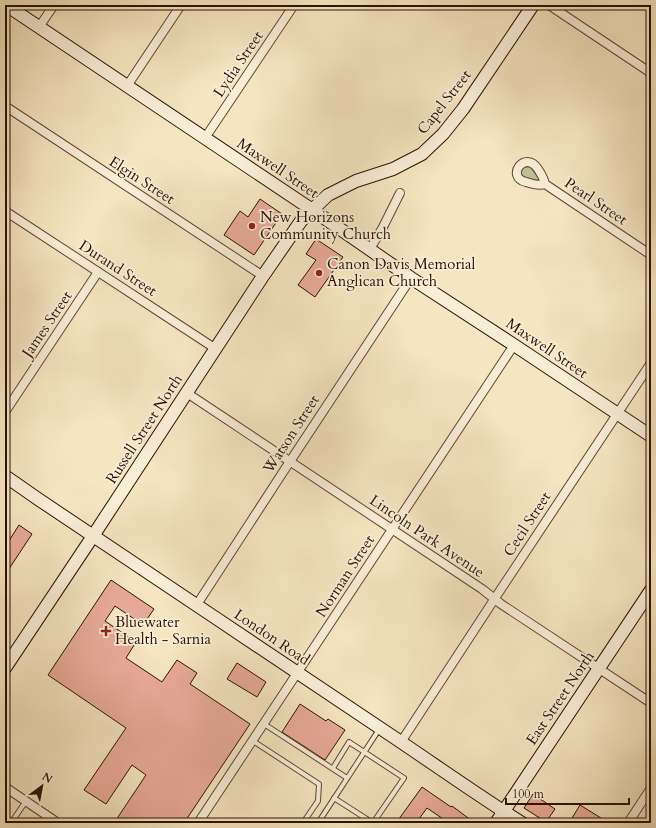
<svg xmlns="http://www.w3.org/2000/svg" width="656" height="828" font-family="Cardo,serif">
<style>
.green{fill:#bac594;stroke:#726b4c}
.building{fill:#e7aa98;stroke:#2b1104}
.lines{fill:none;stroke-linecap:round;stroke-linejoin:round}
.lane-casing{stroke:#5e4633;stroke-width:6}
.street-casing{stroke:#5e4633;stroke-width:10}
.secondary-casing{stroke:#2b1104;stroke-width:14}
.lane{stroke:#f8eed6;stroke-width:4}
.street{stroke:#f8eed6;stroke-width:8}
.secondary{stroke:#f8eed6;stroke-width:12}
.poi-dot{fill:#8f2418;stroke:#f8eed6;stroke-width:1.5}
.labels{text-anchor:middle;stroke-width:3.5;stroke-linejoin:round;paint-order:stroke}
.street-label{font-size:15px;fill:#2b1104;stroke:#f8eed6}
.poi-label{font-size:15px;fill:#2b1104;stroke:#f8eed6;text-anchor:start}
</style>
<rect width="100%" height="100%" fill="#f5e5c0"/>
<filter id="stains"><feTurbulence type="fractalNoise" baseFrequency=".005" numOctaves="4"/><feColorMatrix values="0 0 0 0 .2 0 0 0 0 .09 0 0 0 0 .02 0 0 0 .5 -.17"/></filter>
<radialGradient id="worn" r=".72"><stop offset=".6" stop-color="#630" stop-opacity="0"/><stop offset="1" stop-color="#630" stop-opacity=".3"/></radialGradient>
<path class="green" d="M524,167H529L531,168L539,179V180L538,181C530,179 515,178 524,167Z"/>
<g class="building">
<polygon points="260,199 282,214 254,255 224,235 240,211 248,217"/>
<polygon points="316,239 343,257 315,297 298,285 316,260 306,254"/>
<polygon points="19,525 32,534 5,575 5,547"/>
<polygon points="111,580 154,609 143,625 115,606 105,621 136,642 126,658 162,682 177,660 197,673 190,684 250,724 184,823 114,823 146,775 132,765 106,804 84,790 126,728 48,675"/>
<polygon points="237,663 266,682 257,697 227,679"/>
<polygon points="300,704 326,721 328,719 345,730 325,760 282,732"/>
<polygon points="422,787 451,807 452,806 475,823 449,823 427,808 416,823 396,823"/>
<polygon points="533,794 555,809 546,822 524,808"/>
<polygon points="580,805 609,823 569,823"/>
</g>
<g class="lines">
<defs>
<g id="lane">
<polyline points="264,724 347,778"/>
<polyline points="253,741 319,784 318,801 303,823"/>
<polyline points="333,768 349,742 404,778 373,823"/>
<polyline points="334,798 373,823"/>
<polyline points="11,823 26,801"/>
<polyline points="318,823 380,728"/>
</g>
<g id="street">
<polyline points="549,5 651,73"/>
<polyline points="39,27 54,5"/>
<polyline points="127,86 181,5"/>
<polyline points="5,106 263,276"/>
<polyline points="205,138 294,5"/>
<path d="M545,184C539,186 532,184 526,182C505,177 525,149 538,169C541,174 544,178 545,184L651,255"/>
<polyline points="5,211 216,349"/>
<polyline points="370,249 383,227 400,193"/>
<polyline points="187,393 482,589 501,604 651,703"/>
<polyline points="5,412 98,272"/>
<polyline points="196,606 285,469 411,278"/>
<polyline points="401,742 501,589 651,363"/>
<polyline points="5,787 58,823"/>
<polyline points="198,823 514,345"/>
<polyline points="628,823 651,788"/>
</g>
<g id="secondary">
<polyline points="6,5 317,213 411,278 514,345 651,436"/>
<path d="M5,476L38,499C155,577 272,656 389,734C434,764 477,795 522,823"/>
<polyline points="5,668 93,536 263,276 301,221 312,210 328,195 356,181 393,169 422,154 443,134 463,109 533,5"/>
<polyline points="496,823 651,590"/>
</g>
</defs>
<use href="#lane" class="lane-casing"/>
<use href="#street" class="street-casing"/>
<use href="#secondary" class="secondary-casing"/>
<use href="#lane" class="lane"/>
<use href="#street" class="street"/>
<use href="#secondary" class="secondary"/>
</g>
<g class="poi-dot">
<circle cx="252" cy="226" r="4"/>
<circle cx="319" cy="273" r="4"/>
<path d="M104 625h4v4h4v4h-4v4h-4v-4h-4v-4h4z"/>
</g>
<g class="labels">
<g class="street-label">
<text transform="translate(238 64) rotate(-56)" y="5">Lydia Street</text>
<text transform="translate(444 102) rotate(-52)" y="5">Capel Street</text>
<text transform="translate(278 168) rotate(34)" y="5">Maxwell Street</text>
<text transform="translate(142 180) rotate(33)" y="5">Elgin Street</text>
<text transform="translate(596 201) rotate(34)" y="5">Pearl Street</text>
<text transform="translate(118 268) rotate(33)" y="5">Durand Street</text>
<text transform="translate(47 324) rotate(-56)" y="5">James Street</text>
<text transform="translate(547 348) rotate(34)" y="5">Maxwell Street</text>
<text transform="translate(144 429) rotate(-57)" y="5">Russell Street North</text>
<text transform="translate(291 434) rotate(-57)" y="5">Watson Street</text>
<text transform="translate(527 524) rotate(-57)" y="5">Cecil Street</text>
<text transform="translate(427 536) rotate(34)" y="5">Lincoln Park Avenue</text>
<text transform="translate(345 576) rotate(-57)" y="5">Norman Street</text>
<text transform="translate(272 637) rotate(34)" y="5">London Road</text>
<text transform="translate(560 698) rotate(-56)" y="5">East Street North</text>
</g>
<g class="poi-label">
<text x="260" y="222">New Horizons<tspan x="260" dy="17">Community Church</tspan></text>
<text x="327" y="269">Canon Davis Memorial<tspan x="327" dy="17">Anglican Church</tspan></text>
<text x="115" y="627">Bluewater<tspan x="115" dy="17">Health - Sarnia</tspan></text>
</g>
</g>
<rect width="656" height="828" fill="none" stroke="#f5e5c0" stroke-width="20"/>
<rect x="6" y="6" width="644" height="816" fill="none" stroke="#2b1104" stroke-width="2"/>
<rect x="10" y="10" width="636" height="808" fill="none" stroke="#2b1104"/>
<g transform="translate(42 786) rotate(32)" stroke="#f8eed6" stroke-width="3" paint-order="stroke">
<path d="M0-3L7 15L0 10L-7 15Z" fill="#2b1104"/>
<text y="-6" font-size="11" font-weight="bold" text-anchor="middle" fill="#2b1104">N</text>
</g>
<path d="M506 798v6h123v-6" fill="none" stroke="#2b1104" stroke-width="2"/>
<text x="512" y="798" font-size="12" fill="#2b1104" stroke="#f8eed6" stroke-width="3" paint-order="stroke">100 m</text>
<rect width="100%" height="100%" filter="url(#stains)"/>
<rect width="100%" height="100%" fill="url(#worn)"/>
</svg>
